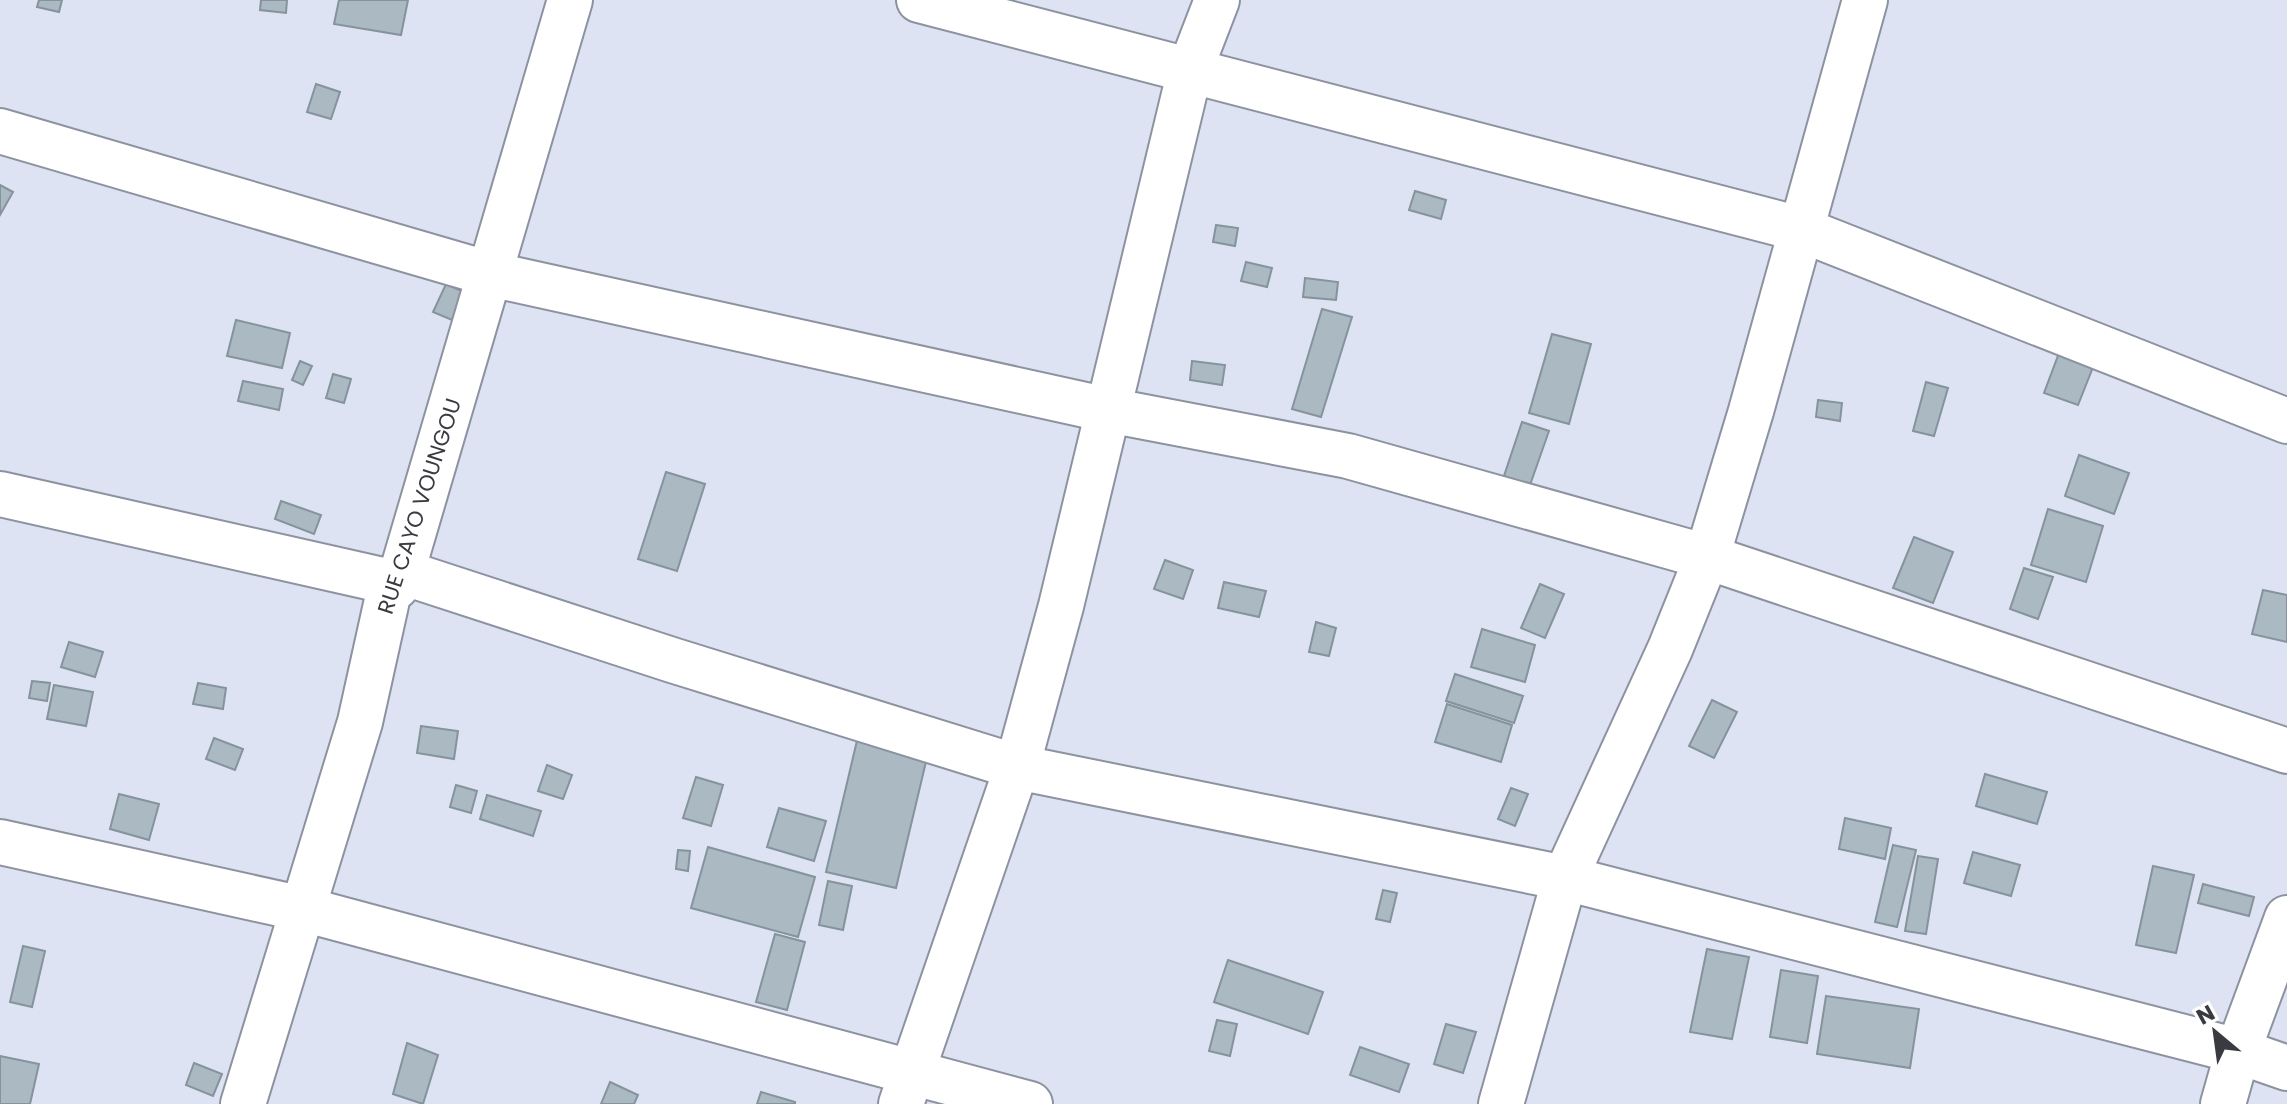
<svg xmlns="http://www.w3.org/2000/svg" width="2287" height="1104" font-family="Poppins,sans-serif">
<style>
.building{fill:#aab9c2;stroke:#84939c;stroke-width:2}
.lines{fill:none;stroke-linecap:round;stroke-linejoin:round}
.minor-casing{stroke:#8d92a0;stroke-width:48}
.minor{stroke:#fff;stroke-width:44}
.labels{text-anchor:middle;stroke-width:6;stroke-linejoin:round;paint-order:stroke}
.street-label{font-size:22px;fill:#393b41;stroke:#fff}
</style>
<rect width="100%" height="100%" fill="#dde3f2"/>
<g class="building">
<polygon points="39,0 62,0 59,12 37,7"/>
<polygon points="261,0 287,0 286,13 260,10"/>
<polygon points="339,0 408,0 401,35 334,24"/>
<polygon points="316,84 340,92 331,119 307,112"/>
<polygon points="0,185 13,192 0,215"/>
<polygon points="1415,191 1446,200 1441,219 1409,210"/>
<polygon points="1216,225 1238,228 1235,246 1213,242"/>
<polygon points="1246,262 1272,268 1267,287 1241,281"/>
<polygon points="1305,278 1338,282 1336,300 1303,297"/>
<polygon points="446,284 464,292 452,320 433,312"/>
<polygon points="1322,309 1352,317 1321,417 1292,409"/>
<polygon points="236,320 290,333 282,368 227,356"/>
<polygon points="1552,334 1591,344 1569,424 1529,413"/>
<polygon points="2062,345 2097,357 2078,405 2044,393"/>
<polygon points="300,361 312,366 303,385 292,380"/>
<polygon points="1192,361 1225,365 1222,385 1190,380"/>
<polygon points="333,374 351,379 344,403 326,398"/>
<polygon points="243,381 283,389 279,410 238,401"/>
<polygon points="1926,382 1948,388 1934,436 1913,431"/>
<polygon points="1818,400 1842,403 1840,421 1816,417"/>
<polygon points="1522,422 1549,431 1530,485 1504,476"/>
<polygon points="2079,455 2129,473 2114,514 2065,496"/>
<polygon points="666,472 705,484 677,571 638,559"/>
<polygon points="281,501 321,515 314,534 275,519"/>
<polygon points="2048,509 2103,526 2086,582 2031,565"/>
<polygon points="1914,537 1953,552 1933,603 1893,588"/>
<polygon points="1165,560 1193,570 1183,599 1154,589"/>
<polygon points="2024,568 2053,577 2038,619 2010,609"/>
<polygon points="1224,582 1266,591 1259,617 1218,608"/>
<polygon points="1540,584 1564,594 1545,638 1521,628"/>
<polygon points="2263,590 2287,595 2287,642 2252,634"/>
<polygon points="1316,622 1336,628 1329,656 1309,652"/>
<polygon points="1482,629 1535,645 1525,682 1471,667"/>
<polygon points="69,642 103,652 95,677 61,667"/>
<polygon points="1455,674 1523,696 1514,723 1446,701"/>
<polygon points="32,681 50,683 47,701 29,698"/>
<polygon points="198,683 226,688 223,709 193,704"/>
<polygon points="54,685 93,692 86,726 47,719"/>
<polygon points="1712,700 1737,712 1714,758 1689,746"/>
<polygon points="1447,704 1512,725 1501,762 1435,742"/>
<polygon points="421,726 458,731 454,759 417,753"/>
<polygon points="859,732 929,749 896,888 826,872"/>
<polygon points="214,738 243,749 235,770 206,759"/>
<polygon points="547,765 572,775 563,799 538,791"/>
<polygon points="1985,774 2047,792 2037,824 1976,806"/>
<polygon points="696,777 723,785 711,826 683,818"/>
<polygon points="456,785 477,791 471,813 450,807"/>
<polygon points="1511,788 1528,794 1515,826 1498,819"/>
<polygon points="119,794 159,804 149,840 110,829"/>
<polygon points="487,795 541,811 533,836 480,819"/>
<polygon points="779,808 826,821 814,861 767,847"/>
<polygon points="1845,818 1891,828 1885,859 1839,849"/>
<polygon points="1893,845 1916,850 1897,927 1875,922"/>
<polygon points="708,847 815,877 798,937 691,908"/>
<polygon points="678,850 690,851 688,871 676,869"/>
<polygon points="1973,852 2020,865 2011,896 1964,883"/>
<polygon points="1918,856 1938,859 1926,934 1905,931"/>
<polygon points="2153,866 2194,875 2176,953 2136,945"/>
<polygon points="828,881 852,886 843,930 819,925"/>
<polygon points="2203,884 2254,897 2249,916 2198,903"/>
<polygon points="1383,890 1397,893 1390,922 1376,919"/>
<polygon points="775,934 805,942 787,1010 756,1002"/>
<polygon points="23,946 45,951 32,1007 10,1002"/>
<polygon points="1707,949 1749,957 1732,1039 1690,1032"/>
<polygon points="1228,960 1323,992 1308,1034 1214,1002"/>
<polygon points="1781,970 1818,976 1807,1043 1770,1037"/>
<polygon points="1826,996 1919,1009 1910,1068 1817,1054"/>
<polygon points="1217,1020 1237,1024 1230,1056 1209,1051"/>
<polygon points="1446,1024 1476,1032 1463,1073 1434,1064"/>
<polygon points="407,1043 438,1055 423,1104 393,1094"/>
<polygon points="1360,1047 1409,1064 1399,1092 1350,1075"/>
<polygon points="0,1056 39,1064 30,1104 0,1104"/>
<polygon points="194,1063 222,1074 213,1096 186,1085"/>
<polygon points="610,1082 638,1095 634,1104 601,1104"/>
<polygon points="761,1092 795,1102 795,1104 757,1104"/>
</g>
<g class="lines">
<defs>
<g id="minor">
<polyline points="919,0 1800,229 2287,421"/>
<polyline points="0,131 490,274 1108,410 1348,456 1707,557 2287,751"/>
<polyline points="0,494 391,582"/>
<polyline points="402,572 672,660 1017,767 1565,878 2238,1051 2287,1068"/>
<polyline points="0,842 303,909 1030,1104"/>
<polyline points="243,1104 360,722 391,582 396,587 402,572 570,0"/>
<polyline points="901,1104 1017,767 1061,606 1190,70 1217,0"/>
<polyline points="1501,1104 1565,878 1670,649 1707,557 1751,411 1865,0"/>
<polyline points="2223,1104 2238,1051 2287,918"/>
</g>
</defs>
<use href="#minor" class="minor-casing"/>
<use href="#minor" class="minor"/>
</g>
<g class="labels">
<g class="street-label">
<text transform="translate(419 506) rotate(-72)" y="8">RUE CAYO VOUNGOU</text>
</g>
</g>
<g transform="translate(2215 1032) rotate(331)" stroke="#ffffff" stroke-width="6" paint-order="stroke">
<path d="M0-6L14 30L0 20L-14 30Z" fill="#393b41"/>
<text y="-12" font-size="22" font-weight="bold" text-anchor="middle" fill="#393b41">N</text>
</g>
</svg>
